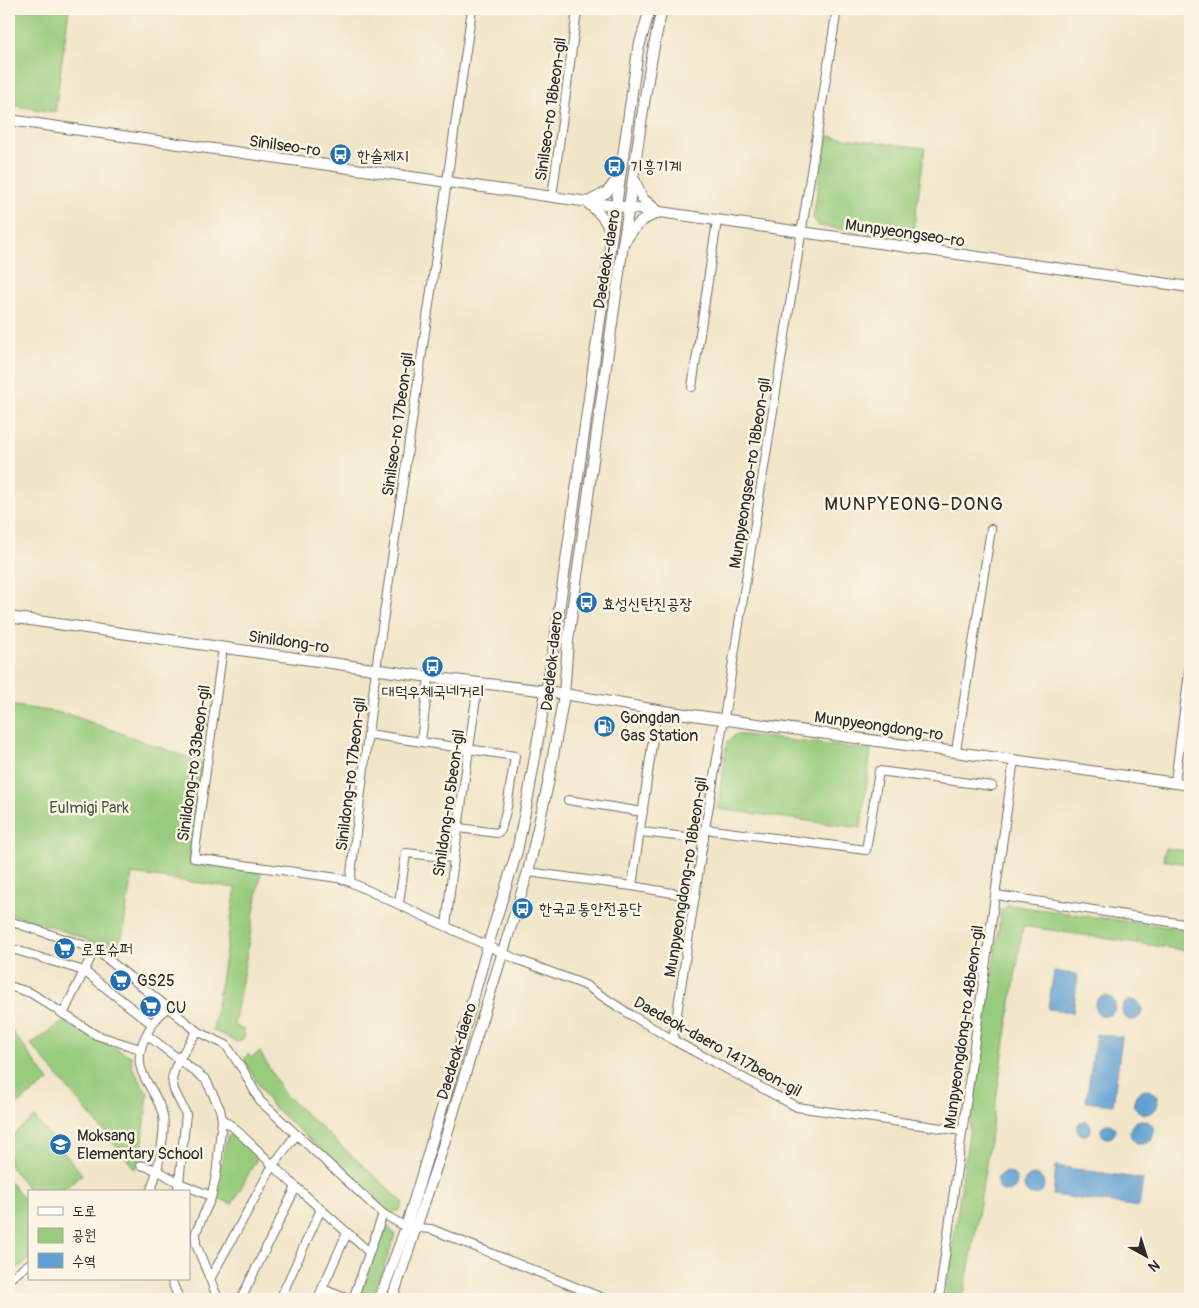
<svg xmlns="http://www.w3.org/2000/svg" width="1199" height="1308" font-family="Pangolin,'Poor Story',sans-serif">
<style>
.green{fill:#98cc7d;stroke:#627c54}
.water{fill:#60a0d2;stroke:#46667e}
.lines{fill:none;stroke-linecap:round;stroke-linejoin:round}
.minor-casing{stroke:#706c62;stroke-width:10}
.major-casing{stroke:#706c62;stroke-width:12}
.minor{stroke:#fff;stroke-width:8}
.major{stroke:#fff;stroke-width:10}
.labels{text-anchor:middle;stroke-width:5;stroke-linejoin:round;paint-order:stroke}
.street-label{font-size:16px;fill:#2b2b2b;stroke:#fcf5e5}
.poi-label{font-size:16px;fill:#2b2b2b;stroke:#fcf5e5;text-anchor:start}
.park-label{font-size:16px;fill:#4c5b44;stroke:#fcf5e5}
.quarter-label{font-size:19px;letter-spacing:1px;fill:#2b2b2b;stroke:#fcf5e5}
</style>
<rect width="100%" height="100%" fill="#fcf5e5"/>
<filter id="ink" filterUnits="userSpaceOnUse"><feTurbulence type="fractalNoise" baseFrequency=".02" numOctaves="2"/><feDisplacementMap in="SourceGraphic" scale="10" xChannelSelector="R" yChannelSelector="G"/><feConvolveMatrix kernelMatrix="1 2 1 2 8 2 1 2 1" color-interpolation-filters="sRGB"/></filter>
<filter id="wash" filterUnits="userSpaceOnUse"><feTurbulence type="fractalNoise" baseFrequency=".0096" numOctaves="4" result="noise"/><feDisplacementMap in="SourceGraphic" scale="20" xChannelSelector="R" yChannelSelector="G"/><feGaussianBlur stdDeviation="1.12" result="paint"/><feColorMatrix in="noise" values="0 0 0 0 0 0 0 0 0 0 0 0 0 0 0 0 0 1.4 0 .05"/><feComposite in="paint" operator="in"/></filter>
<g filter="url(#wash)">
<rect width="100%" height="100%" fill="#f1e5c8"/>
<g class="green">
<polygon points="9,9 69,9 55,112 9,105"/>
<polygon points="826,136 925,148 912,239 819,226 813,218"/>
<path d="M9,705L68,714L203,763L189,862L261,873L234,1026L244,1030L245,1035L243,1039L237,1042L213,1030L236,888L132,874L119,956C85,936 47,925 9,914Z"/>
<polygon points="736,734 871,750 861,828 717,809 727,743"/>
<polygon points="1165,848 1188,851 1186,864 1163,860"/>
<polygon points="1008,905 1190,930 1190,951 1023,926 975,1235 963,1299 945,1299 1001,911"/>
<polygon points="63,1022 131,1056 132,1067 148,1094 141,1158 135,1169 31,1044"/>
<polygon points="9,1027 49,1081 9,1110"/>
<polygon points="260,1052 284,1094 403,1202 400,1210 392,1213 270,1104 245,1062 245,1057 248,1054 251,1057"/>
<polygon points="34,1117 82,1174 61,1192 31,1192 9,1165 9,1138"/>
<polygon points="235,1133 259,1155 232,1204 214,1196 227,1137"/>
<polygon points="11,1183 29,1205 29,1259 9,1275 9,1184"/>
<polygon points="385,1222 395,1235 373,1299 360,1299 359,1296"/>
</g>
<g class="water">
<polygon points="1054,971 1078,975 1073,1012 1048,1009"/>
<circle cx="1105" cy="1006" r="10"/>
<circle cx="1132" cy="1010" r="10"/>
<polygon points="1096,1034 1122,1037 1113,1105 1086,1102"/>
<circle cx="1146" cy="1102" r="12"/>
<circle cx="1142" cy="1132" r="12"/>
<circle cx="1084" cy="1128" r="7"/>
<circle cx="1108" cy="1131" r="7"/>
<polygon points="1056,1166 1143,1179 1139,1207 1053,1195"/>
<circle cx="1007" cy="1182" r="10"/>
<circle cx="1034" cy="1185" r="10"/>
</g>
</g>
<g filter="url(#ink)">
<g class="lines">
<defs>
<g id="minor">
<polyline points="1181,9 1190,10"/>
<polyline points="552,197 577,11 561,9"/>
<polyline points="692,387 717,221"/>
<polyline points="223,647 194,858 338,878 350,882 516,959 585,985 631,1015 673,1040 797,1107 962,1131"/>
<polyline points="368,734 515,756 507,807 501,830 497,833 459,828"/>
<polyline points="421,741 429,677"/>
<polyline points="956,751 991,529"/>
<polyline points="1175,782 1190,665"/>
<polyline points="568,800 643,812"/>
<polyline points="705,829 866,850 879,771 992,786"/>
<polyline points="641,832 704,839"/>
<polyline points="528,872 632,886 695,897"/>
<polyline points="350,882 376,669 472,9"/>
<polyline points="632,886 657,710"/>
<polyline points="996,895 1190,925"/>
<polyline points="399,903 406,853 454,858"/>
<polyline points="9,921 95,949 197,1031 226,1045 243,1070 260,1101 383,1214 406,1227 431,1229 605,1299"/>
<polyline points="446,926 454,858 478,683"/>
<polyline points="9,948 84,971 152,1024"/>
<polyline points="9,986 31,993 96,1035 140,1049"/>
<polyline points="63,1014 95,949"/>
<polyline points="147,1035 206,1080 220,1109 222,1120 232,1126 296,1187 369,1252"/>
<polyline points="673,1040 705,829 724,718 837,9"/>
<polyline points="141,1165 157,1170 179,1183 211,1196"/>
<path d="M150,1192C157,1176 166,1133 163,1116C160,1100 149,1088 143,1074C132,1051 151,1021 169,1006"/>
<polyline points="177,1192 179,1183 186,1114 174,1090 172,1079 175,1068 180,1058 197,1031"/>
<polyline points="9,1279 29,1264"/>
<polyline points="171,1279 179,1299"/>
<polyline points="210,1279 273,1165 296,1135"/>
<polyline points="322,1289 347,1233"/>
<polyline points="218,1299 196,1244 196,1232 211,1198 216,1176 222,1120"/>
<polyline points="241,1299 296,1187"/>
<polyline points="280,1299 321,1209"/>
<polyline points="318,1299 322,1289 348,1299"/>
<polyline points="353,1299 383,1214"/>
<polyline points="939,1299 1014,759"/>
</g>
<g id="major">
<polyline points="9,120 1190,287"/>
<polyline points="635,181 642,198 659,212"/>
<path d="M587,202C598,212 608,220 611,235"/>
<polyline points="588,202 607,192 619,177"/>
<path d="M625,241C634,228 640,219 656,214"/>
<polyline points="9,617 429,677 547,691 657,710 1190,785"/>
<polyline points="380,1299 406,1227 446,1095 488,945 517,851 529,792 555,639 638,50 650,9"/>
<path d="M392,1299L441,1153L476,1038L528,872L548,784L564,695L568,641L623,244C636,166 644,85 662,9"/>
</g>
</defs>
<use href="#minor" class="minor-casing"/>
<use href="#major" class="major-casing"/>
<use href="#minor" class="minor"/>
<use href="#major" class="major"/>
</g>
</g>
<defs>
<symbol id="bus-disc" viewBox="-11 -11 22 22"><circle r="9.5" fill="#1f6fb2" stroke="#fcf5e5"/><path d="M-5-6H5V4H4V6H2V4H-2V6H-4V4H-5ZM-3.5-4V0h7V-4ZM-3.5 1.2v1.5H-2V1.2ZM2 1.2v1.5H3.5V1.2Z" fill="#fff"/></symbol>
<symbol id="fuel-disc" viewBox="-11 -11 22 22"><circle r="9.5" fill="#1f6fb2" stroke="#fcf5e5"/><path d="M-5.5-6h7V0h2V4h1.3V-2.5L3-4.5l.8-.8L6-3V5H2.5V1h-1V6h-7ZM-4.2-4.7v3.2H.2V-4.7Z" fill="#fff"/></symbol>
<symbol id="supermarket-disc" viewBox="-11 -11 22 22"><circle r="9.5" fill="#1f6fb2" stroke="#fcf5e5"/><path d="M-6-5.5h2.5l.6 2H6L4.5 2H-2.5L-4.4-4H-6ZM-1.5 3.2a1.3 1.3 0 1 0 .1 0ZM3 3.2a1.3 1.3 0 1 0 .1 0Z" fill="#fff"/></symbol>
<symbol id="school-disc" viewBox="-11 -11 22 22"><circle r="9.5" fill="#1f6fb2" stroke="#fcf5e5"/><path d="M0-5L7-2L0 1L-7-2ZM-4 1L0 2.5L4 1V4Q0 6-4 4Z" fill="#fff"/></symbol>
</defs>
<g fill-rule="evenodd">
<use href="#bus-disc" x="328" y="142" width="25" height="25"/>
<use href="#bus-disc" x="602" y="154" width="25" height="25"/>
<use href="#bus-disc" x="574" y="590" width="25" height="25"/>
<use href="#bus-disc" x="420" y="654" width="25" height="25"/>
<use href="#fuel-disc" x="592" y="714" width="25" height="25"/>
<use href="#bus-disc" x="510" y="896" width="25" height="25"/>
<use href="#supermarket-disc" x="52" y="936" width="25" height="25"/>
<use href="#supermarket-disc" x="108" y="968" width="25" height="25"/>
<use href="#supermarket-disc" x="138" y="994" width="25" height="25"/>
<use href="#school-disc" x="48" y="1132" width="25" height="25"/>
</g>
<g class="labels">
<g class="street-label">
<text transform="translate(550 109) rotate(-82)" y="6">Sinilseo-ro 18beon-gil</text>
<text transform="translate(285 145) rotate(8)" y="6">Sinilseo-ro</text>
<text transform="translate(905 232) rotate(8)" y="6">Munpyeongseo-ro</text>
<text transform="translate(606 259) rotate(-81)" y="6">Daedeok-daero</text>
<text transform="translate(397 424) rotate(-82)" y="6">Sinilseo-ro 17beon-gil</text>
<text transform="translate(749 473) rotate(-81)" y="6">Munpyeongseo-ro 18beon-gil</text>
<text transform="translate(289 641) rotate(8)" y="6">Sinildong-ro</text>
<text transform="translate(551 661) rotate(-84)" y="6">Daedeok-daero</text>
<text transform="translate(879 725) rotate(8)" y="6">Munpyeongdong-ro</text>
<text transform="translate(193 763) rotate(-82)" y="6">Sinildong-ro 33beon-gil</text>
<text transform="translate(350 774) rotate(-83)" y="6">Sinildong-ro 17beon-gil</text>
<text transform="translate(448 803) rotate(-82)" y="6">Sinildong-ro 5beon-gil</text>
<text transform="translate(685 877) rotate(-81)" y="6">Munpyeongdong-ro 18beon-gil</text>
<text transform="translate(963 1027) rotate(-82)" y="6">Munpyeongdong-ro 48beon-gil</text>
<text transform="translate(718 1046) rotate(29)" y="6">Daedeok-daero 1417beon-gil</text>
<text transform="translate(456 1051) rotate(-73)" y="6">Daedeok-daero</text>
</g>
<g class="poi-label">
<text x="357" y="161">한솔제지</text>
<text x="630" y="172">기흥기계</text>
<text x="602" y="609">효성신탄진공장</text>
<text x="433" y="697" text-anchor="middle">대덕우체국네거리</text>
<text x="620" y="723">Gongdan<tspan x="620" dy="18">Gas Station</tspan></text>
<text x="539" y="914">한국교통안전공단</text>
<text x="81" y="955">로또슈퍼</text>
<text x="137" y="986">GS25</text>
<text x="166" y="1013">CU</text>
<text x="77" y="1141">Moksang<tspan x="77" dy="18">Elementary School</tspan></text>
</g>
<g class="park-label">
<text x="89" y="813">Eulmigi Park</text>
</g>
<g class="quarter-label">
<text x="914" y="510">MUNPYEONG-DONG</text>
</g>
</g>
<rect width="1199" height="1308" fill="none" stroke="#fcf5e5" stroke-width="30"/>
<rect x="28" y="1190" width="162" height="90" fill="#fcf5e5" stroke="#a8a49b"/>
<rect x="38" y="1207" width="25" height="8" fill="#ffffff" stroke="#a8a49b"/>
<text x="72" y="1216" font-size="15" fill="#2b2b2b">도로</text>
<rect x="38" y="1228" width="25" height="15" fill="#98cc7d" stroke="#a8a49b"/>
<text x="72" y="1240" font-size="15" fill="#2b2b2b">공원</text>
<rect x="38" y="1253" width="25" height="15" fill="#60a0d2" stroke="#a8a49b"/>
<text x="72" y="1266" font-size="15" fill="#2b2b2b">수역</text>
<g transform="translate(1146 1256) rotate(141)" stroke="#fcf5e5" stroke-width="4" paint-order="stroke">
<path d="M0-4L9 19L0 12L-9 19Z" fill="#2b2b2b"/>
<text y="-8" font-size="14" font-weight="bold" text-anchor="middle" fill="#2b2b2b">N</text>
</g>
</svg>
